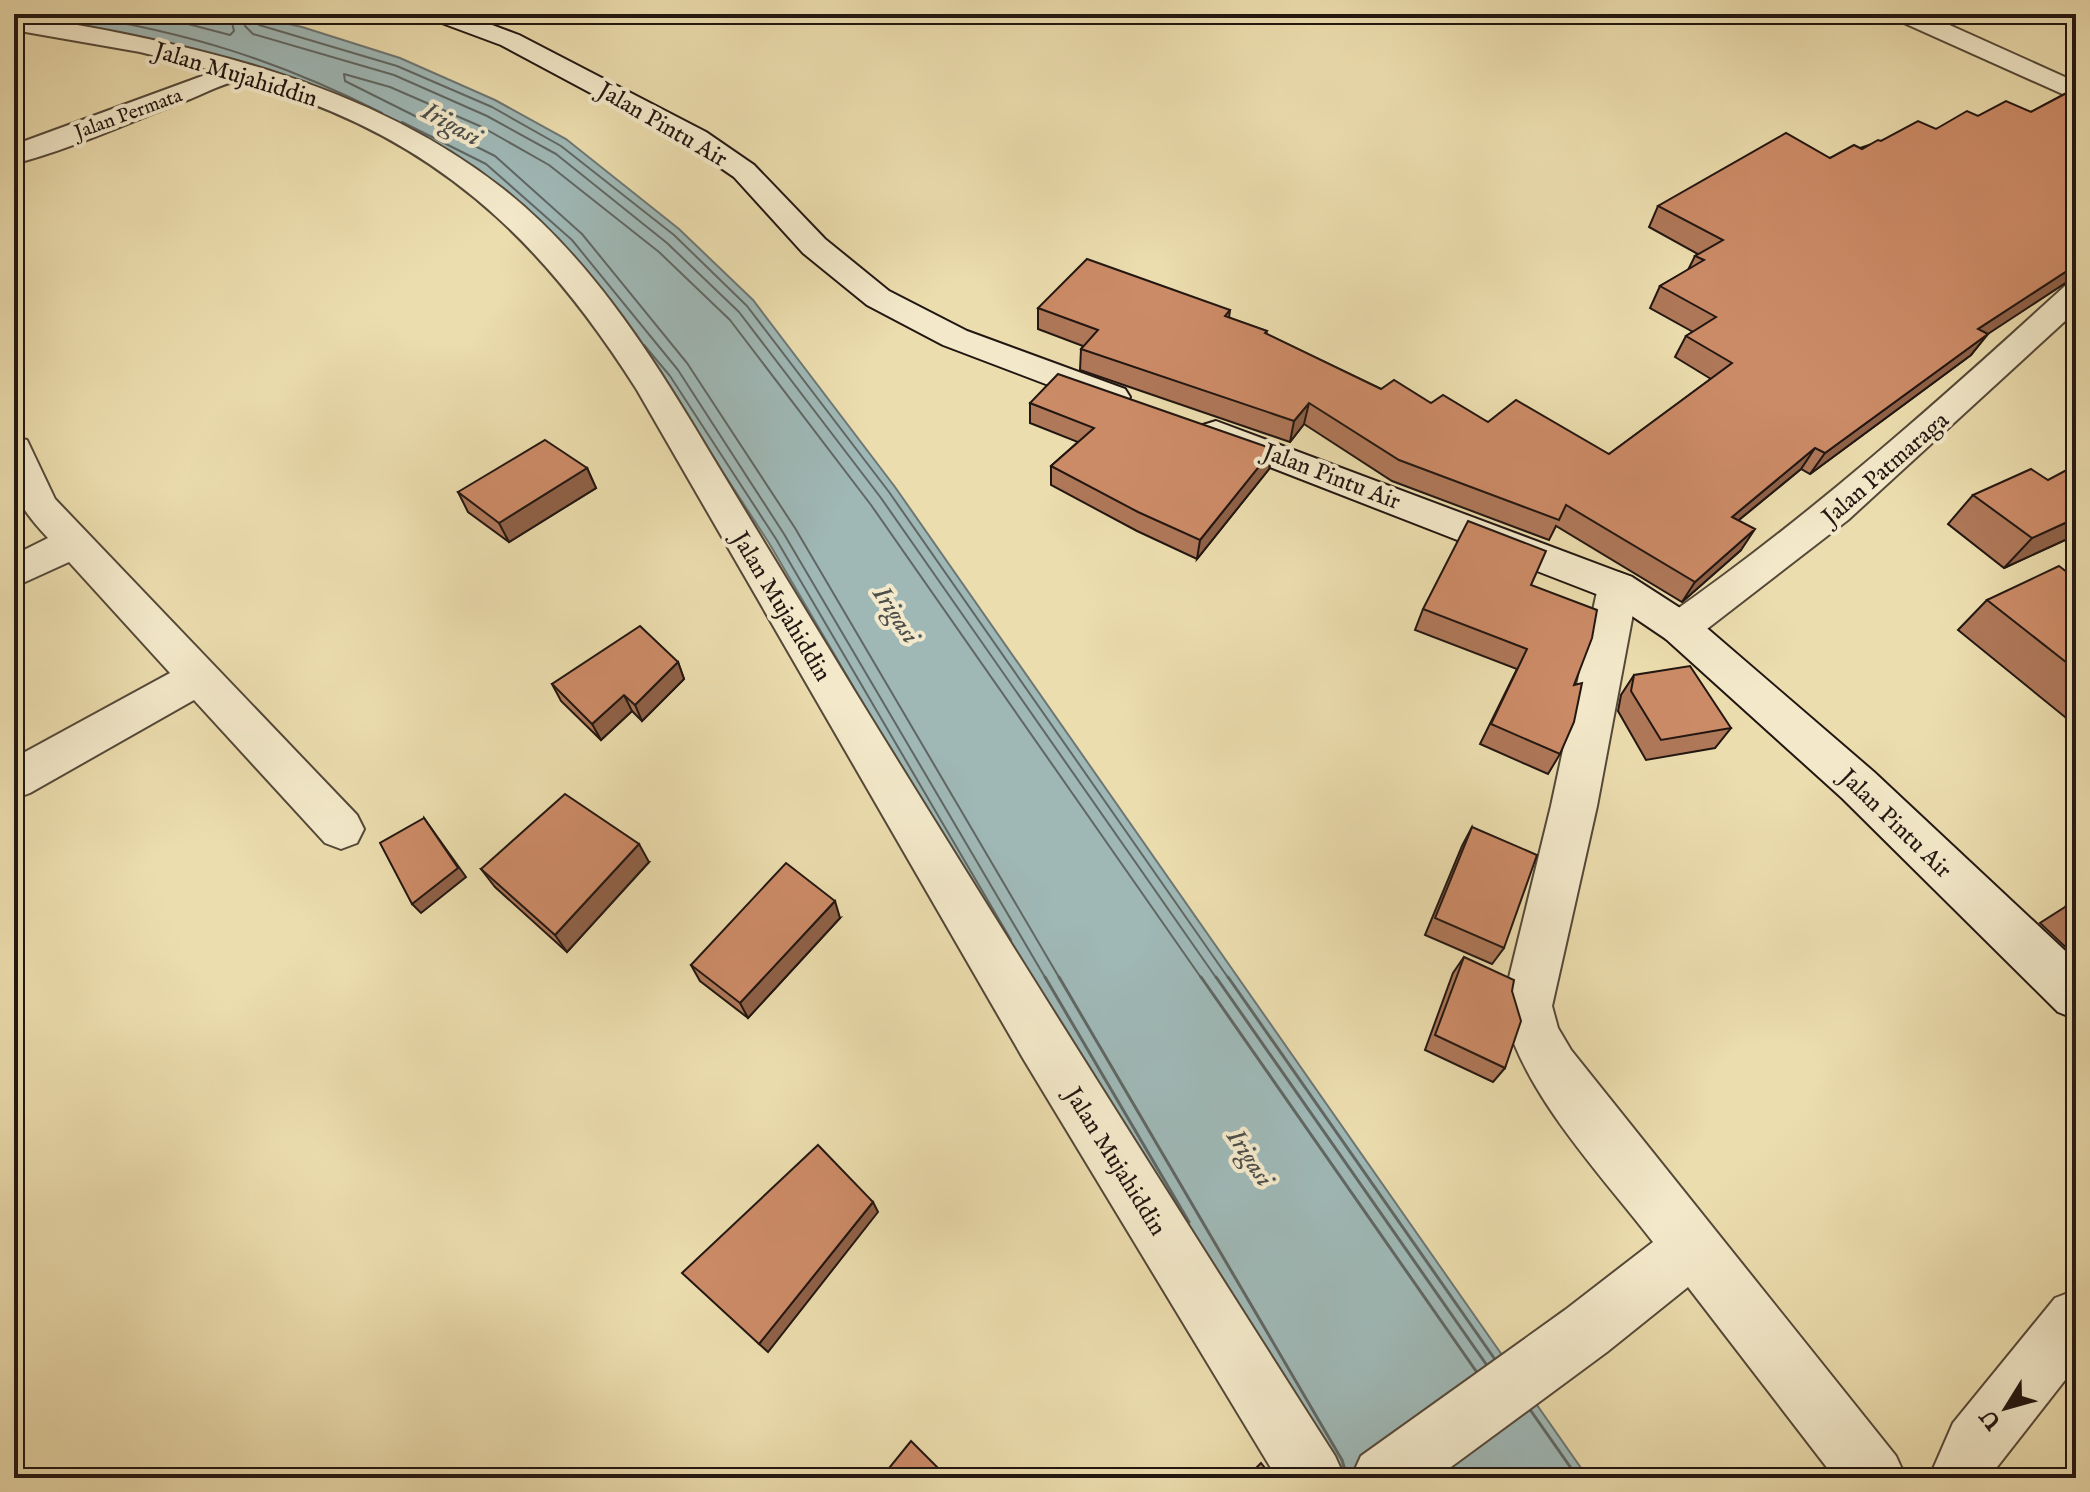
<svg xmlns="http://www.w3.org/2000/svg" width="2090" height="1492" font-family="'IM FELL English',serif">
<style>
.water{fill:#9fb8b6;stroke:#6d7774;stroke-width:2}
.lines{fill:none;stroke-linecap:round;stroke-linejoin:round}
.shore-far1{stroke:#606764;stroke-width:2}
.shore{stroke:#606764;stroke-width:3}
.street-casing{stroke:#544838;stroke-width:4}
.secondary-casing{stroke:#221611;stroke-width:4}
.street{fill:#f3e9ca;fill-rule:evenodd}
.secondary{fill:#f3e9ca;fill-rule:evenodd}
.wall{fill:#af7859;stroke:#221611;stroke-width:2}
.shaded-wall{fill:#8f6148;stroke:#221611;stroke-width:2}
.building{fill:#cc8b67;stroke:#221611;stroke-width:2}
.labels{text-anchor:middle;stroke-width:8;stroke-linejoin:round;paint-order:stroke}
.far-street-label{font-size:20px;fill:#221611;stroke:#f3e9ca}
.street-label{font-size:24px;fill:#221611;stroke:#f3e9ca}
.water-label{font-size:26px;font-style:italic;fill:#4e4f4b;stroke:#f3e9ca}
</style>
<rect width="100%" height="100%" fill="#ecddae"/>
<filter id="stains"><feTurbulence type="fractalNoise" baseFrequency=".0025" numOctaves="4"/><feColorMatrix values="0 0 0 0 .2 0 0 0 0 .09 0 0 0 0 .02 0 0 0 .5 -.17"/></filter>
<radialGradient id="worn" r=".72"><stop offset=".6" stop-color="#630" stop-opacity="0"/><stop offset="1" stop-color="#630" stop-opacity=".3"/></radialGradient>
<polygon class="water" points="14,14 245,14 302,27 400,58 495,100 566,139 679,229 753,300 895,487 1588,1478 1318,1478 769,543 663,380 476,179 303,94"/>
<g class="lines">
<g class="shore-far1">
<path d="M71,14C187,32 277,60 382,113"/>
<polyline points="150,14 230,35 234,31 230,14"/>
<polyline points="242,14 245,26 253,34 394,75 487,116 556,154 667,243 739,312 881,498 1217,979"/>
<polyline points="253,14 259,25 397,66 492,107 561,146 674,235 747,306 889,492 1229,979"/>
<polyline points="402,122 486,164 572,240 678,370 784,534 1046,979"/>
<polyline points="644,345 670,376 776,539 1011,940"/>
<polyline points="1060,979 795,528 687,363 582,234 495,156 345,81 344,74 390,87 482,127 549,165 659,252 730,320 871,505 1202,979"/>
</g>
<g class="shore">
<polyline points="1045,977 1189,1222"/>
<polyline points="1059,977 1342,1460 1347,1477"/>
<polyline points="1201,977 1476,1371"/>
<polyline points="1216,977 1486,1364"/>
<polyline points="1228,977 1494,1358"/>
<polyline points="1531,1411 1578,1478"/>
</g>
<defs>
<g id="street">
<path d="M14,14C184,42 363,79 502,188C597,263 660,369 721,471C765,544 810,617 854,690C1012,947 1173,1202 1335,1456L1345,1478H1277L1024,1060L637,390C552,256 457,157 305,101C291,96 256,78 242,80C224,82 202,95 185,101C129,122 72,149 14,164V145L216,71L140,52L14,30Z"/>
<polygon points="1892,14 1925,14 2076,82 2076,100 1895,19"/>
<path d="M2076,283V311L1848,520L1694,639L1680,644L1666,639L1660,628L1666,617C1808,518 1937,403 2065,286Z"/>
<path d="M14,437L27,440L55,499L357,815L364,829L357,843L341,849L325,843L194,700L30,793L14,799V758L170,673L69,562L14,587V555L48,538C10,497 14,491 14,437Z"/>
<path d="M1618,572L1632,577L1638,587L1597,806L1552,1006L1558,1028L1571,1050L1896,1456L1906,1478H1835L1688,1287L1607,1352L1436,1478H1351L1361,1456L1565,1310L1653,1242C1600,1173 1521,1092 1502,1006L1551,806L1598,587L1604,577Z"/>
<polygon points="2076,1290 2076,1366 1997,1467 1993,1478 1929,1478 1953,1423 2055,1298"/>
</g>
<g id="secondary">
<polygon points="428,14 463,14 519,35 706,132 754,165 825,239 889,291 967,331 1125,389 1130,397 1125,405 1113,408 1101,405 943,345 867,305 803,253 734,177 686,144 501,45 431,19"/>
<polygon points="1216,421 1632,577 1694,617 1874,772 2076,961 2076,1019 2058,1012 1842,798 1666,639 1604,597 1203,441 1198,433 1203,425"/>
</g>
</defs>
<use href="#street" class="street-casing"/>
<use href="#secondary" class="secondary-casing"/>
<use href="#street" class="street"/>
<use href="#secondary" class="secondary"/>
</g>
<g class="wall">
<polygon points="2076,88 2076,276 1987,334 1971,355 1810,474 1801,469 1739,520 1741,550 1682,602 1556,526 1549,540 1392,481 1304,424 1290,442 1080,370 1081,349 1083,346 1038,329 1038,308 1230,310 1229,318 1267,331 1266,334 1381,389 1431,403 1488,422 1609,454 1711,379 1675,357 1686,336 1693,332 1650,308 1660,286 1688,270 1695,256 1698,254 1649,227 1658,206 1830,158 1881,141 1936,129 1978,116 2031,112"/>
<polygon points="1030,403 1273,449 1269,469 1197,559 1137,531 1051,485 1051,466 1078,442 1030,423"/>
<polygon points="587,468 596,488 509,542 468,512 458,492"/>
<polygon points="1973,495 2076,535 2004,568 1948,524"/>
<polygon points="2076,579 2076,726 1958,630 1987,600"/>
<polygon points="1531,585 1574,685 1560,754 1548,774 1480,744 1517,669 1415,630 1423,609"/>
<polygon points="678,662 684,679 642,721 632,711 601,740 561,701 552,684"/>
<polygon points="1634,675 1731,728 1715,748 1646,760 1618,711 1621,695"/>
<polygon points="1472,827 1504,948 1492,964 1425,935 1462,846"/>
<polygon points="649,862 567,952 495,887 481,869"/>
<polygon points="2076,900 2076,957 2040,923"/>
<polygon points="840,918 748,1018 700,981 691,965"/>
<polygon points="1464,957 1512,991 1505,1068 1493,1082 1425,1050 1453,973"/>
</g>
<g class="shaded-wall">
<polygon points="2076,265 2076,276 1962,351 1978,329"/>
<polygon points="1988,334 1971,355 1810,474 1825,453"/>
<polygon points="1309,403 1304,424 1290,442 1294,421"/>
<polygon points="1815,448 1801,469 1718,537 1732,517"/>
<polygon points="1273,449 1269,469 1197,559 1200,540"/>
<polygon points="587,468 596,488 509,542 499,523"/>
<polygon points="2076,518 2076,535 2004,568 2032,538"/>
<polygon points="1755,529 1741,550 1682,602 1695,582"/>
<polygon points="678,662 684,679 642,721 635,705"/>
<polygon points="624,695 632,711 601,740 592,724"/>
<polygon points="424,818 466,877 421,913 412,904"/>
<polygon points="639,844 649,862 567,952 555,935"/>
<polygon points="835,901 840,918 748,1018 740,1003"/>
<polygon points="873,1202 878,1212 768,1352 759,1344"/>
</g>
<g class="building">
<polygon points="2076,88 2076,265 1978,329 1988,334 1825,453 1815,448 1732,517 1755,529 1695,582 1566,505 1559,520 1399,460 1309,403 1294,421 1081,349 1098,330 1038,308 1087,259 1230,310 1225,316 1267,331 1265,333 1381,389 1394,380 1431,403 1443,395 1488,422 1516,400 1609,454 1732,363 1686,336 1716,317 1660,286 1704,260 1695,256 1723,240 1658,206 1786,133 1830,158 1854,145 1862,149 1878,140 1881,141 1918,121 1936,129 1967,111 1978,116 2006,101 2031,112"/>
<polygon points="1058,374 1273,449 1200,540 1138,512 1051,466 1094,428 1030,403"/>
<polygon points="545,440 587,468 499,523 458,492"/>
<polygon points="2076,465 2076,518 2032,538 1973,495 2031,469 2048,480"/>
<polygon points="1468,521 1546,551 1531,585 1597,610 1592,638 1574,685 1582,683 1574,722 1560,754 1491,724 1527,649 1423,609"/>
<polygon points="2059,566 2076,579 2076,670 1987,600"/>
<polygon points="640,626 678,662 635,705 624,695 592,724 552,684"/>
<polygon points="1690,666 1731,728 1661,740 1631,691 1634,675"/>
<polygon points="565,794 639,844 555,935 481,869"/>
<polygon points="424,818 458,868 412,904 380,843"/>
<polygon points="1472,827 1537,855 1504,948 1435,918"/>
<polygon points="786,863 835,901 740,1003 691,965"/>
<polygon points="2076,900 2076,915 2066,906"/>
<polygon points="1464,957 1514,980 1512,991 1521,1021 1505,1068 1435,1035"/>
<polygon points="818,1145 873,1202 759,1344 682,1273"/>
<polygon points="911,1441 948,1478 881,1478"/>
<polygon points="1261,1463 1273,1478 1246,1478"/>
</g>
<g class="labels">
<g class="far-street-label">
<text transform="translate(128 113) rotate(-20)" y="7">Jalan Permata</text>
</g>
<g class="street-label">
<text transform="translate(236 74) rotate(17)" y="8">Jalan Mujahiddin</text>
<text transform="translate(663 124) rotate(30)" y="8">Jalan Pintu Air</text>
<text transform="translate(1885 468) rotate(-41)" y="8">Jalan Patmaraga</text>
<text transform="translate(1332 476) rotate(21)" y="8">Jalan Pintu Air</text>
<text transform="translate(782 606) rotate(59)" y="8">Jalan Mujahiddin</text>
<text transform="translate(1896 823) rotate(44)" y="8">Jalan Pintu Air</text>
<text transform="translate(1116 1161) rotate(58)" y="8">Jalan Mujahiddin</text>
</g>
<g class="water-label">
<text transform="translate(452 123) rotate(29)" y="9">Irigasi</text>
<text transform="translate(897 614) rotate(57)" y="9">Irigasi</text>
<text transform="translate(1251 1157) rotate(57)" y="9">Irigasi</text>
</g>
</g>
<rect width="2090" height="1492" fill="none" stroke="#ecddae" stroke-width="48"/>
<rect x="16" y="16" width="2058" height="1460" fill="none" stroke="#221611" stroke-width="4"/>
<rect x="24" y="24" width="2042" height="1444" fill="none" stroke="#221611" stroke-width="2"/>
<g transform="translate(2006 1408) rotate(233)" stroke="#f3e9ca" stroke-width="6" paint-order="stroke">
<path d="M0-6L14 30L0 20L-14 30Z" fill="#221611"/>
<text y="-12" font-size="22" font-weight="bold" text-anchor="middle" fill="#221611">U</text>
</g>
<rect width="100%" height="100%" filter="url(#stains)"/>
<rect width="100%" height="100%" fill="url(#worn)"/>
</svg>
